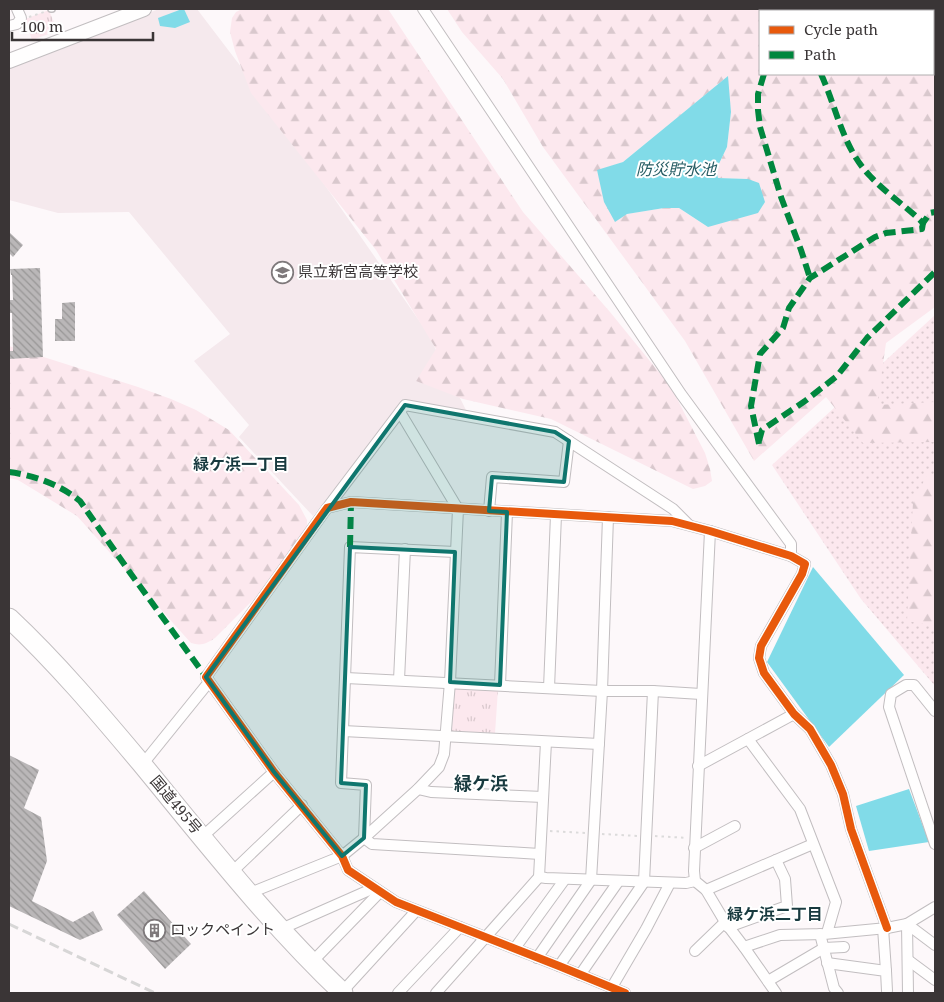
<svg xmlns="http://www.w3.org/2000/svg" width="944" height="1002" font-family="'Noto Serif','Noto Sans JP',serif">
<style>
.built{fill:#f5e9ed}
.grass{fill:url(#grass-dots)}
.forest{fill:url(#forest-firs);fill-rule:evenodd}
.park{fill:url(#park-tufts)}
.water{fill:#81dbe8}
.building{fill:url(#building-back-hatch)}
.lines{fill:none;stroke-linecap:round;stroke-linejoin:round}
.lane-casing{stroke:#c2bec0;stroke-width:8}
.street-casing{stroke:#c2bec0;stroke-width:12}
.secondary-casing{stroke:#c2bec0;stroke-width:16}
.highway-casing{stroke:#c2bec0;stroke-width:21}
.path{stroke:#dcdbdb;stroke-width:2;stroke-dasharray:2.5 4;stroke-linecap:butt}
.lane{stroke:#fffefe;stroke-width:5}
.street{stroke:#fffefe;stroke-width:10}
.secondary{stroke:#fffefe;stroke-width:14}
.highway{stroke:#fffefe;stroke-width:19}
.rail{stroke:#d7d6d6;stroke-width:3;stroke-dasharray:10 5;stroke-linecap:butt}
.quiet{stroke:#00873e;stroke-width:6;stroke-dasharray:12 6;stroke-linecap:butt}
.cycleway-casing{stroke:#fff;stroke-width:11}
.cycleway{stroke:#e8590c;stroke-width:8}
.marked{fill:#0f766e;fill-opacity:0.2;stroke:#0f766e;stroke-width:4;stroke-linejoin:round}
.labels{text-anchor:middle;stroke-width:4;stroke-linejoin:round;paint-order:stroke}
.poi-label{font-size:15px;fill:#3a3536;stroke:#fff;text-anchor:start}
.street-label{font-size:15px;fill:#3a3536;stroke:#fff}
.water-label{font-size:16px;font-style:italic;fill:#285e65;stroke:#fff}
.neighbourhood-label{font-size:16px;font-weight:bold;fill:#183a3f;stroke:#fff}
.quarter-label{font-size:18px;font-weight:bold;fill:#183a3f;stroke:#fff}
</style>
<defs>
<pattern id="grass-dots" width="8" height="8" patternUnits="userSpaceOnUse" patternTransform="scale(1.25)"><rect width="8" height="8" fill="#fce8ee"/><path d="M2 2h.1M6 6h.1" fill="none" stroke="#d9c8cd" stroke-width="1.8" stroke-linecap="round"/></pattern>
<pattern id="forest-firs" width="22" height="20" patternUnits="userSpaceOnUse" patternTransform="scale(1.25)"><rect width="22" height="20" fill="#fce8ee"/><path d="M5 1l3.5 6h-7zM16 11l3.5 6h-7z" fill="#d9c8cd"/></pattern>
<pattern id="park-tufts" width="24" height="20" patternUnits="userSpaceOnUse" patternTransform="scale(1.25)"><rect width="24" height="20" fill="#fce8ee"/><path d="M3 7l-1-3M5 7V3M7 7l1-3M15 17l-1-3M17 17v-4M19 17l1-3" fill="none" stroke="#d9c8cd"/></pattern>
<pattern id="building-back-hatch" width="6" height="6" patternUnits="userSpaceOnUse" patternTransform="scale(1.25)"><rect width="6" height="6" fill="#bab7b8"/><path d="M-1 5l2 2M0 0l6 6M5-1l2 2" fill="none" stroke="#989696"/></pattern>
</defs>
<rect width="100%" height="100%" fill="#fdf8fa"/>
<polygon class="built" points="159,9 197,9 258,89 427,332 470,418 404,401 313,516 239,437 249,425 194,361 230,334 129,212 58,213 9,200 9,66"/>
<polygon class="grass" points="935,315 935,686 861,599 772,465"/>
<g class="forest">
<polygon points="242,9 388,9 523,212 610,312 671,387 705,453 710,469 712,481 705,486 693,489 551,419 463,399 416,381 436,349 376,250 251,93 235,51 230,32 232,18 236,12"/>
<path d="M447,9H935V307L886,343L877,405L935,402V442L863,443L826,397L754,461L685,341L543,147L503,79L462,32ZM760,11H933V74H760ZM727,77L731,112L727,147L716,170L718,178L748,179L708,227L679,208H664L626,214L597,171L623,162Z"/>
<path d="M9,346L138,387L171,399L196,410L229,430L299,505L307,520V528L289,564L215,638C206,644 201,646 191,643L77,516L18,480L9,478Z"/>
<polygon points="927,475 935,475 935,626 907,621 913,502"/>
</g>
<g class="park">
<polygon points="49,10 57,31 32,40 25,19"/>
<polygon points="454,687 498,689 495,733 452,731"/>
</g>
<g class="water">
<polygon points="182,9 184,9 190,22 175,28 160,26 158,18"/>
<polygon points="728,76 731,112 727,147 716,170 718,178 748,179 759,183 765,202 758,213 708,227 679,208 664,208 627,214 615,222 604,202 597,170 623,162"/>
<polygon points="813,567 904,675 829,747 767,662"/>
<polygon points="909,789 929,842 869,851 856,806"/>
</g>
<g class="building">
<polygon points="9,232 23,245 13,257 9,253"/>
<polygon points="40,268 43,357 9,359 9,351 13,351 12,313 9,313 9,300 13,300 12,275 11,275 10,269"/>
<polygon points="75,302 75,341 55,341 55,319 62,319 62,303"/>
<polygon points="9,755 39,770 24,808 41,817 47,861 32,901 73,922 93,911 103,930 80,940 9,906"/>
<polygon points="144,891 191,944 165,969 117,915"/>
</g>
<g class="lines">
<defs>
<polyline id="lane" points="51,9 52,9"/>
<g id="street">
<polyline points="423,9 681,394 791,544 791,556"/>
<polyline points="9,26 17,24 21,18 17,9"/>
<polyline points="327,508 405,405 555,432 673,509 689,525"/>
<polyline points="489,511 492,477 564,482 569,441"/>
<polyline points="710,531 694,871 695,881 706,890 725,922 744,947 776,993"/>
<polyline points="346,678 602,691 653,691 701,694"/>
<polyline points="399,680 405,549"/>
<polyline points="500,685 507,512"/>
<polyline points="549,688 556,515"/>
<polyline points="935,711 914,685 906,685 891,694 889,707 935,844"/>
<polyline points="343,731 599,744"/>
<polyline points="748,739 800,809 836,902 827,933"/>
<polyline points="142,765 209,682"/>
<polyline points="698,766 794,714"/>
<polyline points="418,789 431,792 543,797"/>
<polyline points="202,837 274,772"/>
<polyline points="364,838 366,785 341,783 350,547 455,552"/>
<polyline points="364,838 372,844 540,854"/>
<polyline points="694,848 735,826"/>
<polyline points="232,872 302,805"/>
<polyline points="539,877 546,878 686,883 695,881"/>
<polyline points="706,890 813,844"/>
<polyline points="250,893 342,856 364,838 418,789 439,767 444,754 450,682 458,509 400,412"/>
<polyline points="907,924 908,993"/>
<polyline points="907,924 935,945"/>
<polyline points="728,927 787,906 785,879 776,860"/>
<polyline points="883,928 886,971"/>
<polyline points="281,929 374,888"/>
<polyline points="820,934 834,988 838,993"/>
<polyline points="744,947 780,935 824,934 887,928 907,924 935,907"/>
<polyline points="515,948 565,879"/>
<polyline points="695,951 725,922"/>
<polyline points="537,958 591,880 602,691 608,517"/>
<polyline points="908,960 935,980"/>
<polyline points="312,962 380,892"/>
<polyline points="827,963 886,971 887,991"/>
<polyline points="559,966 618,882"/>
<polyline points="580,975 644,882 653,691"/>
<polyline points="768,981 824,948 844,947"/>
<polyline points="612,987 646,929 670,883"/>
<polyline points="342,992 416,911"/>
<polyline points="398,993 460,927"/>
<polyline points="436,993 539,877 546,742"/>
<polyline points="625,993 559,966 396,902 348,870 342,856 274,772 206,677 327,508 351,502 672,521 710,531 791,556 805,564 802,574 761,646 759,658 764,673 794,714 810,729 831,765 843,794 851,829 887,928"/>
</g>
<polyline id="secondary" points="9,61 144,9"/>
<path id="highway" d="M9,618C57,663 99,713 141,763C206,842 269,923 343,993"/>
</defs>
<use href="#lane" class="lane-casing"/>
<use href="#street" class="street-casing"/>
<use href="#secondary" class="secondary-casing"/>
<use href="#highway" class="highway-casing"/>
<g class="path">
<polyline points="29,17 44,12"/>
<polyline points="550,831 585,833"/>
<polyline points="602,834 638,836"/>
<polyline points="655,836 687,838"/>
</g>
<use href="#lane" class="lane"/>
<use href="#street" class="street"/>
<use href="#secondary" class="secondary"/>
<use href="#highway" class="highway"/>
<polyline class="rail" points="9,924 155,993"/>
<g class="quiet">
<polyline points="773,9 776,11"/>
<polyline points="880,9 881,11"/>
<polyline points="933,32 935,31"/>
<polyline points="764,74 758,94 758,110 760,127 781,197 801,250 810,278"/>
<path d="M821,74C837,109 843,149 871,177C887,194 907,207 923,223L930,213L935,212"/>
<polyline points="759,441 762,430 805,401 837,376 867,338 935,272"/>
<polyline points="759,444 751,406 760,354 783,328 789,308 810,278 875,237 886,233 922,229 923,223"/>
<path d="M9,472C33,475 61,485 80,501L131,574L206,677"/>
<polyline points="350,547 351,502"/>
</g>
<defs>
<polyline id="cycleway" points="625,993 559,966 396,902 348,870 342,856 274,772 206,677 327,508 351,502 672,521 710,531 791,556 805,564 802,574 761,646 759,658 764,673 794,714 810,729 831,765 843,794 851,829 887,928"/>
</defs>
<use href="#cycleway" class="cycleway-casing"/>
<use href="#cycleway" class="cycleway"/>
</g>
<path class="marked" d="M405,405L555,432L569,441L564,482L492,477L489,511L507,512L500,685L450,682L455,552L350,547L341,783L366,785L364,838L342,856L274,772L206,677Z"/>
<defs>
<symbol id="school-ring" viewBox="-11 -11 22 22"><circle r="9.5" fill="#fff" stroke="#7e797b" stroke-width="1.5"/><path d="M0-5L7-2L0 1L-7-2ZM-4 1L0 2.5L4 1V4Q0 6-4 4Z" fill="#7e797b"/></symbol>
<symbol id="building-ring" viewBox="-11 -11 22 22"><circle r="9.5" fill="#fff" stroke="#7e797b" stroke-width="1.5"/><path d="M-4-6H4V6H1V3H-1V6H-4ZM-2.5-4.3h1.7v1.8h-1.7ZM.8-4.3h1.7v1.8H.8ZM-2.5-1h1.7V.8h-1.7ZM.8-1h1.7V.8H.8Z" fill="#7e797b"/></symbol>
</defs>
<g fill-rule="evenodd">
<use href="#school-ring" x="270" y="260" width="25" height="25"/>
<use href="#building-ring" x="142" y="918" width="25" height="25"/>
</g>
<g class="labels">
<g class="poi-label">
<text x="298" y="277">県立新宮高等学校</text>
<text x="170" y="935">ロックペイント</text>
</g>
<g class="street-label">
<text transform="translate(176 805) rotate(50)" y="5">国道495号</text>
</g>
<g class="water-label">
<text x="676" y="175">防災貯水池</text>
</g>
<g class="neighbourhood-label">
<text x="241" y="470">緑ケ浜一丁目</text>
<text x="775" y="920">緑ケ浜二丁目</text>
</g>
<g class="quarter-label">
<text x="481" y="790">緑ケ浜</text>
</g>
</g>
<rect width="944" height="1002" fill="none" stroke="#3a3536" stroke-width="20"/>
<rect x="759" y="10" width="175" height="65" fill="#ffffff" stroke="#b0aeaf"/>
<rect x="769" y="26" width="25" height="8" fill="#e8590c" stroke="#b0aeaf"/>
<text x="804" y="35" font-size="15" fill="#3a3536">Cycle path</text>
<rect x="769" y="51" width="25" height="8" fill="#00873e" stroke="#b0aeaf"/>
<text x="804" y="60" font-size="15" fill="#3a3536">Path</text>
<path d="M12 32v8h141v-8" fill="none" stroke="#3a3536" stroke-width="2.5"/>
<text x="20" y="32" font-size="15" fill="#3a3536" stroke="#ffffff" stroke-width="4" paint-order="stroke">100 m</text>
</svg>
